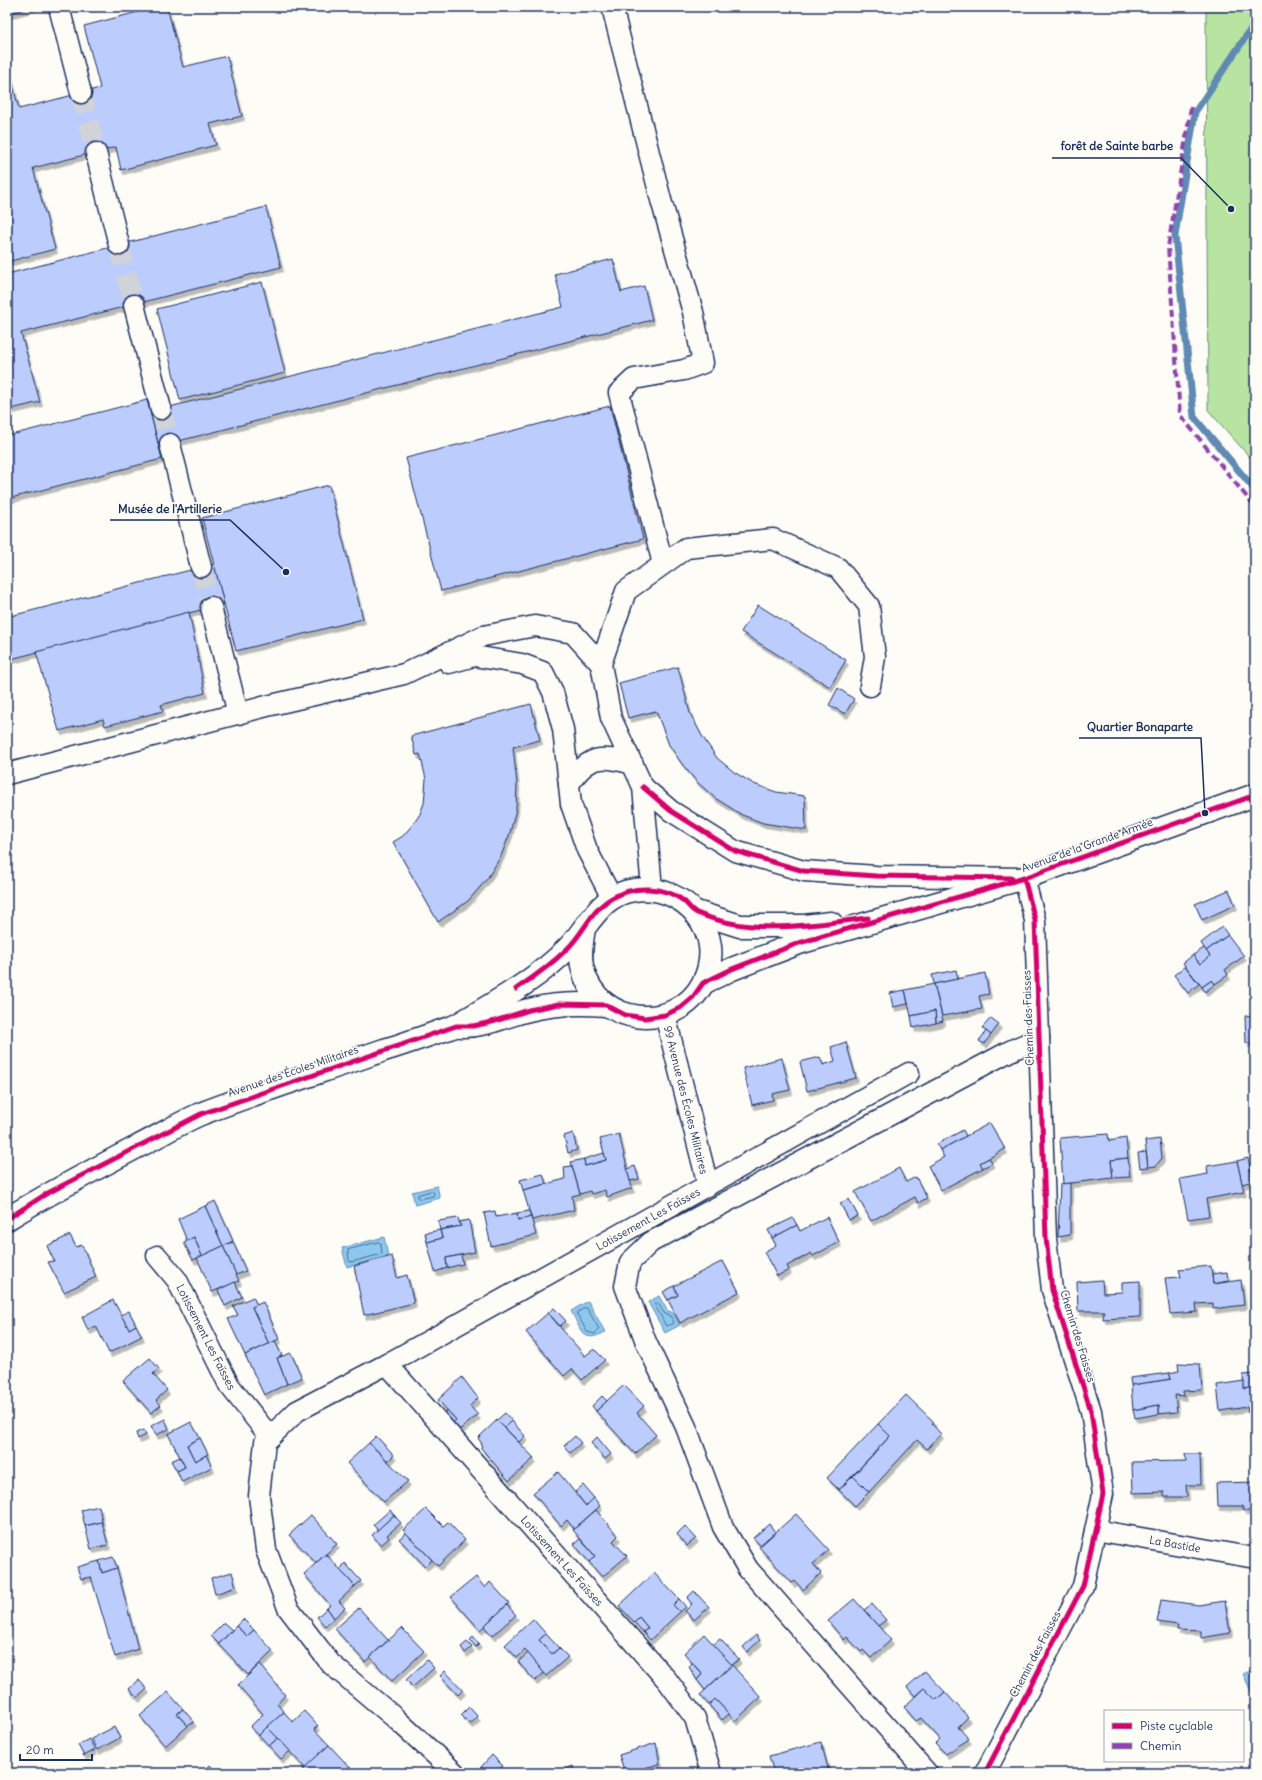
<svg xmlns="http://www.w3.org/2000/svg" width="1262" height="1780" font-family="Delius,sans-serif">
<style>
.green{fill:#b8e4a2;stroke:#6a8a80}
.water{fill:#8ec7ed;stroke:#608ab4}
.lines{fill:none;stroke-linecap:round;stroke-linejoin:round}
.shore{stroke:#496c97;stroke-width:1}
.stream{stroke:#608ab4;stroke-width:7}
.building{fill:#bccdfd;stroke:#1b2f5e;filter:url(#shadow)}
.minor-tunnel{stroke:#d0d3d8;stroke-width:20;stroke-dasharray:20 10;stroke-linecap:butt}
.minor-casing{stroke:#1b2f5e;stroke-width:23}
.tertiary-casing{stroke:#1b2f5e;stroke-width:25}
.minor{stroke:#fdfcf7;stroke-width:20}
.tertiary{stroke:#fdfcf7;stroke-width:22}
.quiet{stroke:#8e44ad;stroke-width:4;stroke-dasharray:8 4;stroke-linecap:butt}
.cycleway-casing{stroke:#fdfcf7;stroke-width:8}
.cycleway{stroke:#d6006c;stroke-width:5}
.labels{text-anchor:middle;stroke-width:3.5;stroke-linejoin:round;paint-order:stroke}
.street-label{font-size:11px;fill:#1b2f5e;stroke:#fdfcf7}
.leader{fill:none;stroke:#1b2f5e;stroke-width:1.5}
.callout-dot{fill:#1b2f5e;stroke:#fdfcf7;stroke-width:1.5}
.callout-label{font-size:12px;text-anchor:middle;font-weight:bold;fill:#1b2f5e;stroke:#fdfcf7;stroke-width:3.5;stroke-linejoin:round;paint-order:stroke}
</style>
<defs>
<filter id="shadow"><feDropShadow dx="2.5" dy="4.5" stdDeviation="0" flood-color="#0004"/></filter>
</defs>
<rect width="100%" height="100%" fill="#fdfcf7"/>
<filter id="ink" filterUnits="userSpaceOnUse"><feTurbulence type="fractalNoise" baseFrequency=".025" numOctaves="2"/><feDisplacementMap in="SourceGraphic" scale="8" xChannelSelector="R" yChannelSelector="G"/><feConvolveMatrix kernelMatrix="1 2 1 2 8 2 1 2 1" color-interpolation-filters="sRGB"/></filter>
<g filter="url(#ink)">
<polygon class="green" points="1206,7 1255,7 1255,463 1208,410"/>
<g class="water">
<polygon points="437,1186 440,1198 415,1205 412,1192"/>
<polygon points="384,1237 388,1256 347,1267 342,1248"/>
<polygon points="659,1296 667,1310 673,1313 680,1325 665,1333 648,1302"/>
<path d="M588,1301L605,1332C582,1345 581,1329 571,1311Z"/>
<polygon points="1255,1669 1255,1700 1243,1674"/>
</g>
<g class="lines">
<g class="shore">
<polygon points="432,1191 434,1193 433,1196 420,1199 418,1198 418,1195"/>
<polygon points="379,1242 381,1244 382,1254 351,1262 349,1261 348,1250"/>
<polygon points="655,1303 658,1303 664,1313 670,1316 674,1322 673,1324 666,1326 655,1305"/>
<polygon points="585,1308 587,1308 599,1329 595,1334 587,1332 577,1314 578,1312"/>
</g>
<polyline class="stream" points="1255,23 1195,112 1175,236 1194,417 1255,490"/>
</g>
<g class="building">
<polygon points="7,7 33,7 7,14"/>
<polygon points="157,7 167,7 183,67 227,56 242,116 210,124 216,145 121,170 116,147 33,168 55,249 7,262 7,63 19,109 100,88 84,26"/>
<polygon points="266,207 281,267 21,333 40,402 7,410 7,274"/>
<polygon points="613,259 621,292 644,286 652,320 159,446 150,412 563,307 555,274"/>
<polygon points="262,282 285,373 180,400 157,309"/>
<polygon points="147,400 162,459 7,499 7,436"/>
<polygon points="610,406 643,539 441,591 406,458"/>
<polygon points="329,485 363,619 236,651 202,518"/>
<polygon points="214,564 224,604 7,660 7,617"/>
<polygon points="758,605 846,660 830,687 741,632"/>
<polygon points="189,612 205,693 161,705 163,711 105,726 103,719 59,731 36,652"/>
<polygon points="678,667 690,713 702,736 717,758 734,772 754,784 776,792 805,796 806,830 763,823 742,815 715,798 697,782 682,764 669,745 656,711 628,718 619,683"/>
<polygon points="838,688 854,699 845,714 829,705"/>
<polygon points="531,704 540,740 513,747 517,784 516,809 510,833 501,856 487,879 468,901 438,922 393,842 403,836 414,823 420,814 424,803 426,779 420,754 416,755 411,736"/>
<polygon points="1229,890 1235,905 1202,920 1195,904"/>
<polygon points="1222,927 1228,935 1206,951 1201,943"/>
<polygon points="1228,935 1244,956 1225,970 1228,975 1215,984 1212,980 1202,987 1183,963 1193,955 1200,964 1210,956 1206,951"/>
<polygon points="1204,948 1210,956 1200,964 1193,955"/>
<polygon points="1185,966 1199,984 1188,993 1174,975"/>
<polygon points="956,970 958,979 934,984 932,975"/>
<polygon points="985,973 989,994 979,996 982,1009 942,1016 934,984"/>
<polygon points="1212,980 1215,984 1205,992 1202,987"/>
<polygon points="934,984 943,1021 936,1023 935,1011 911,1016 905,990"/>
<polygon points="905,990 908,1004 893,1007 890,993"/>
<polygon points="935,1011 936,1023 913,1028 911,1016"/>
<polygon points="1255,1015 1255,1043 1246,1043 1245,1016"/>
<polygon points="991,1018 999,1024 991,1035 982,1028"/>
<polygon points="986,1031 991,1035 984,1044 979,1041"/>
<polygon points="846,1042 856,1078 807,1091 800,1062 820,1057 823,1065 835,1061 831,1047"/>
<polygon points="782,1058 790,1090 772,1094 773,1100 752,1105 743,1068"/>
<polygon points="990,1123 1005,1149 980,1163 983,1168 941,1190 928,1166 944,1157 940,1150"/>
<polygon points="963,1130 966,1136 940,1150 937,1144"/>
<polygon points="573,1133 577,1150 568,1153 564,1136"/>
<polygon points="619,1134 632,1188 607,1197 605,1190 591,1194 590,1191 580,1194 571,1162 584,1159 585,1166 606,1160 600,1139"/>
<polygon points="1108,1134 1109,1141 1126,1138 1128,1158 1111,1160 1113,1178 1063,1184 1060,1138"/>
<polygon points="1160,1139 1162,1158 1156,1166 1148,1167 1145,1141"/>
<polygon points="1146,1152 1148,1167 1140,1168 1138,1153"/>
<polygon points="604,1153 606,1160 585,1166 584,1159"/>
<polygon points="989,1158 992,1163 983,1168 980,1163"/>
<polygon points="1128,1158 1130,1177 1113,1178 1111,1160"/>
<polygon points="1248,1158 1253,1181 1242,1184 1237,1161"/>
<polygon points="1237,1161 1244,1192 1206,1199 1209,1216 1188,1219 1180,1179 1208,1174 1207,1166"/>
<polygon points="572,1166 580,1194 572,1196 574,1210 532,1220 523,1190 565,1179 564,1167"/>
<polygon points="635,1166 639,1179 630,1181 627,1169"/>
<polygon points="899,1168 906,1182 916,1177 927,1198 918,1203 915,1197 871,1221 855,1192"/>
<polygon points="543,1174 546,1184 523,1190 520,1180"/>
<polygon points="1070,1183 1070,1235 1058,1237 1060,1184"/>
<polygon points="849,1199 858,1216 849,1220 840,1203"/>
<polygon points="215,1201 233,1241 223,1246 205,1206"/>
<polygon points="205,1206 223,1246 202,1256 194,1237 187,1241 178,1219"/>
<polygon points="495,1211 496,1217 517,1213 518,1220 531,1217 536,1235 491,1246 484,1213"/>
<polygon points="529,1211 531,1217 518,1220 517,1213"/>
<polygon points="827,1217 839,1242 813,1256 811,1253 787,1266 789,1270 777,1276 764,1252 776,1245 772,1238 797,1225 800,1231"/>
<polygon points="458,1218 461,1226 440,1230 438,1221"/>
<polygon points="793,1218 797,1225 772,1238 768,1230"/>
<polygon points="469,1220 475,1252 446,1258 447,1268 435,1272 427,1242 442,1238 440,1230 461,1226 459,1222"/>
<polygon points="440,1230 442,1238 427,1242 425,1233"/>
<polygon points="70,1235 76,1247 82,1245 96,1277 64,1292 48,1262 54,1261 47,1246"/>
<polygon points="194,1237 202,1256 193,1260 184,1243"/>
<polygon points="233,1242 246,1271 236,1275 223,1246"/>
<polygon points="223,1246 239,1281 212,1292 197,1258"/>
<polygon points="461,1255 463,1264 447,1268 446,1258"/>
<polygon points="392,1256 397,1278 407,1275 414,1303 364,1315 354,1266"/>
<polygon points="723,1261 739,1292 680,1323 668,1300 678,1295 674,1286"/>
<polygon points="1211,1266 1213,1284 1241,1280 1244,1305 1213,1309 1213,1303 1196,1304 1197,1312 1170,1314 1165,1278 1181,1277 1179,1269"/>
<polygon points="1227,1272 1228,1281 1213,1284 1212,1274"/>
<polygon points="1102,1280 1103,1293 1122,1292 1122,1282 1140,1281 1140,1317 1103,1319 1104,1311 1078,1311 1077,1282"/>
<polygon points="235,1282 242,1297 225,1306 218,1290"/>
<polygon points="674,1286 678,1295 668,1300 663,1292"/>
<polygon points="253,1297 257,1305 252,1307 269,1344 245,1355 228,1319 238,1315 233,1306"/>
<polygon points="113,1300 129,1329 136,1325 142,1336 109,1353 96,1326 88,1330 82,1317"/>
<polygon points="263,1302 279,1339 269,1344 252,1307"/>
<polygon points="554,1308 566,1321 560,1326 548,1313"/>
<polygon points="129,1311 136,1325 129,1329 121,1315"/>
<polygon points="548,1313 585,1356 594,1349 605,1360 582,1380 572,1369 564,1376 526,1332"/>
<polygon points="275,1341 282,1356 277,1358 287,1384 264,1395 245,1355"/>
<polygon points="291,1353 302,1378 287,1384 277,1358"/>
<polygon points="150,1358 159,1369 153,1374 167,1390 156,1400 161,1405 151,1413 123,1381"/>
<polygon points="1178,1363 1200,1364 1202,1390 1183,1391 1184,1396 1175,1395 1177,1412 1159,1414 1159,1405 1133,1410 1131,1385 1171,1379 1169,1373 1179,1371"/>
<polygon points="1169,1373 1171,1379 1131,1385 1130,1378"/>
<polygon points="1255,1374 1255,1387 1244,1389 1243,1375"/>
<polygon points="462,1377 478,1398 470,1406 478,1415 458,1431 452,1424 456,1420 438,1400"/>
<polygon points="1244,1381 1244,1389 1255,1387 1255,1412 1248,1413 1247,1407 1220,1411 1217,1385"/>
<polygon points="624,1385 644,1406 637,1413 656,1435 635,1454 596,1411"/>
<polygon points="906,1395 934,1422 932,1424 941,1434 927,1449 917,1440 869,1492 853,1476 890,1436 878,1424"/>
<polygon points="602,1396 607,1401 596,1411 592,1406"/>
<polygon points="1159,1405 1159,1414 1135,1418 1133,1410"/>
<polygon points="447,1410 456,1420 452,1424 442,1414"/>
<polygon points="505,1413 512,1421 505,1428 497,1420"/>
<polygon points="165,1419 169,1429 156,1435 151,1426"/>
<polygon points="497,1420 534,1458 509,1481 481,1448 482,1444 478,1438"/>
<polygon points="512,1421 525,1436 519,1442 505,1428"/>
<polygon points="191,1422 200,1438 187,1445 195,1461 206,1455 212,1467 182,1482 177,1471 185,1467 168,1434"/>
<polygon points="878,1424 890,1436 839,1490 827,1478"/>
<polygon points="143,1430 146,1435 138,1439 136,1433"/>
<polygon points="376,1436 394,1455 388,1461 369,1443"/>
<polygon points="575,1436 581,1443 570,1453 564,1446"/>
<polygon points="597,1437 611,1454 605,1459 591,1443"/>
<polygon points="200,1438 208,1454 195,1461 187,1445"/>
<polygon points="369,1443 408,1481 384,1502 347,1463"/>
<polygon points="1185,1454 1200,1454 1201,1485 1186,1485 1187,1497 1164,1497 1164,1492 1133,1493 1132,1462 1186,1461"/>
<polygon points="180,1457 185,1467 177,1471 171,1461"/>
<polygon points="558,1472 586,1506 594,1498 600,1506 574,1529 567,1520 561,1526 533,1493"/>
<polygon points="853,1476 869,1492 855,1506 839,1490"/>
<polygon points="1255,1482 1255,1511 1243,1511 1243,1506 1217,1506 1216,1483"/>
<polygon points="583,1485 594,1498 586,1506 575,1492"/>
<polygon points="99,1506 102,1522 85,1526 81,1510"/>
<polygon points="426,1509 443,1526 448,1522 465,1540 438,1566 403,1530"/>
<polygon points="390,1510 394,1515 378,1530 373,1525"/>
<polygon points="596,1510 618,1536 613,1541 627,1556 602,1577 589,1562 595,1556 573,1530"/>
<polygon points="796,1514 829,1550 813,1564 821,1573 803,1590 795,1581 792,1583 759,1547"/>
<polygon points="311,1515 337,1544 316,1563 289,1535"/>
<polygon points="394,1515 401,1523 387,1535 389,1538 381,1545 372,1535"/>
<polygon points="102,1522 108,1545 91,1549 85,1526"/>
<polygon points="769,1524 775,1532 760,1545 753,1538"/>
<polygon points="685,1526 696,1538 687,1546 677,1534"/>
<polygon points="406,1533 432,1560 425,1566 399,1539"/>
<polygon points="580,1539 595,1556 589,1562 574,1544"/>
<polygon points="326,1554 355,1586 339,1601 345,1608 334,1618 327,1608 330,1605 304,1574"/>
<polygon points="113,1557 117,1568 102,1573 99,1561"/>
<polygon points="99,1561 102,1573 117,1568 138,1649 115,1657 91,1577 81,1579 77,1567"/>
<polygon points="345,1563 361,1581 355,1586 340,1570"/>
<polygon points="232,1572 236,1587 215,1594 211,1578"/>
<polygon points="654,1573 679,1599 673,1605 680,1612 650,1640 643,1632 648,1628 639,1617 634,1622 619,1606"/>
<polygon points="476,1577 485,1588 490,1582 509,1603 480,1630 451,1597"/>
<polygon points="694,1591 709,1607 694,1620 685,1611 692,1604 687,1598"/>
<polygon points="679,1599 686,1607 680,1612 673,1605"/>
<polygon points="854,1599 891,1640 871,1658 863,1650 861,1652 847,1637 844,1640 828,1621"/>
<polygon points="1161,1600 1199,1605 1225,1601 1230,1633 1201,1638 1201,1631 1177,1630 1178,1625 1157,1622"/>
<polygon points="872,1604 886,1620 878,1626 864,1610"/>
<polygon points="507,1605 516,1615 492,1636 484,1626"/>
<polygon points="327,1608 334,1618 325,1626 317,1617"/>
<polygon points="359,1608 388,1640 365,1662 335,1629"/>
<polygon points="639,1617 648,1628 643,1632 634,1622"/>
<polygon points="243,1619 254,1630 247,1636 236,1626"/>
<polygon points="533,1619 546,1634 539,1640 552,1654 559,1648 568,1657 546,1676 525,1650 517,1658 505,1645"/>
<polygon points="224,1623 232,1630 219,1644 211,1636"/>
<polygon points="236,1626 247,1636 254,1630 273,1651 248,1675 219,1644"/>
<polygon points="402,1628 424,1651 392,1681 370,1657"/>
<polygon points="546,1634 559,1648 552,1654 539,1640"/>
<polygon points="704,1634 732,1665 705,1690 697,1680 702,1674 684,1653"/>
<polygon points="756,1635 760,1640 747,1652 743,1647"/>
<polygon points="473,1637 479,1644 476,1647 470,1640"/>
<polygon points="720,1639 739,1659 732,1665 713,1645"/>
<polygon points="467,1642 472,1647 465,1653 461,1647"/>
<polygon points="528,1653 544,1673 535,1681 518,1662"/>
<polygon points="427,1660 434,1668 413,1687 406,1680"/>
<polygon points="692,1663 702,1674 697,1680 689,1667"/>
<polygon points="260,1664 285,1695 277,1704 284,1712 258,1736 250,1727 263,1714 238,1685"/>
<polygon points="732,1665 761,1697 735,1721 715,1699 709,1705 700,1695"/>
<polygon points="445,1671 463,1690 458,1695 440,1676"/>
<polygon points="925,1671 945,1692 936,1700 924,1688 915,1696 907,1687"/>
<polygon points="139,1680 147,1689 137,1698 129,1689"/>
<polygon points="924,1688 936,1700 945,1692 968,1717 958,1727 969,1739 946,1754 935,1743 940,1739 921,1718 916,1721 904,1707"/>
<polygon points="168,1692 183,1709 177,1714 188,1726 165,1746 140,1716"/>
<polygon points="715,1699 729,1714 722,1720 709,1705"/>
<polygon points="469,1707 478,1717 470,1724 461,1715"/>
<polygon points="183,1709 194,1722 188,1726 177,1714"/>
<polygon points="304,1711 318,1726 314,1729 329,1745 305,1768 267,1727 284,1712 293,1722"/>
<polygon points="7,1721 10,1738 7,1739"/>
<polygon points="114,1727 120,1738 97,1750 91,1739"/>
<polygon points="267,1727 278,1738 269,1746 259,1735"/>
<polygon points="278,1738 290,1751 281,1759 269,1746"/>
<polygon points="89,1739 95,1750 84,1756 78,1745"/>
<polygon points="821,1742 829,1772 774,1773 769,1756"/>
<polygon points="656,1743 660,1764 644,1768 646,1773 625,1773 619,1755"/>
<polygon points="329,1745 354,1772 353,1773 308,1773 303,1769"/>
<polygon points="492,1755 503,1766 495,1773 487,1773 481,1767"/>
<polygon points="210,1765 217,1773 202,1773"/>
<polygon points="573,1766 574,1773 564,1773 563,1770"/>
<polygon points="563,1770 564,1773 553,1773"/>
</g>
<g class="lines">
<g class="minor-tunnel">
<polyline points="81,93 96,153"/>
<polyline points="119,245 134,305"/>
<polyline points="161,409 170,444"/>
<polyline points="201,567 211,607"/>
</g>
<defs>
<g id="minor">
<polyline points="59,7 81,93"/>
<polyline points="612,7 661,200 693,312 703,363 684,370 634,379 619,393 663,564"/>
<polyline points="96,153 119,245"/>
<polyline points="134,305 161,409"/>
<polyline points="170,444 201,567"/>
<polyline points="211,607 238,714"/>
<polyline points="449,663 474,656 522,664 543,672 553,692 563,729 571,804 587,850 612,898"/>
<polyline points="7,774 267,706 404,674 483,636 535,626 573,633 601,664"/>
<path d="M569,784C588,755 601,755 633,764"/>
<polyline points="643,787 671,811 735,851 804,871 876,876 1024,878 1035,920 1046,1238 1052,1290 1091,1411 1103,1494 1083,1586 985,1773"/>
<polyline points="652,889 643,787 611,718 601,664 626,591 686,548 773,539 838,568 869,606 875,657 870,686"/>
<polyline points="665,1015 708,1185"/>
<polyline points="157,1256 177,1280 229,1385 270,1437"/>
<polyline points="387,1364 667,1680 695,1718 711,1773"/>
<polyline points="1095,1530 1255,1558"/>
<polyline points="455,1773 395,1718 331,1664 288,1608 266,1550 259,1496 265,1442 297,1411 387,1364 909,1073"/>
<polyline points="927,1773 748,1569 723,1527 686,1427 646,1342 625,1286 630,1262 651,1242 1010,1051 1039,1038"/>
</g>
<g id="tertiary">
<polyline points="696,912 740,926 804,926 831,923"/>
<polyline points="703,983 732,969 799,943 1024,878 1255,795"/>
<path d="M461,1026C485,1027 506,1015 529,1010C555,1003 580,1003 606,1005"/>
<path d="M7,1219C49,1193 93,1170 137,1147C159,1136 181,1122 203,1113C263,1090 324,1071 384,1050C401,1045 418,1039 435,1033C443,1030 452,1028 459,1024C497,1001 538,979 568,948C589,926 601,894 634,890C686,883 728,934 703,983C676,1034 598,1026 583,970C579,957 582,942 584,928"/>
</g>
</defs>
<use href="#minor" class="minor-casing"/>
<use href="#tertiary" class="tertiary-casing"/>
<use href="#minor" class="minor"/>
<use href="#tertiary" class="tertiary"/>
<polyline class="quiet" points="1191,107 1168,247 1180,415 1255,507"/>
<defs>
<g id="cycleway">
<polyline points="643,787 671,811 735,851 804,871 876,876 1012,878"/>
<path d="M516,989C534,977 553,963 568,948C584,932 592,909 612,898C634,885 664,886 684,901C688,905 692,911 697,913C751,936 812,925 868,918"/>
<polyline points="7,1219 46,1194 201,1114 456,1026 473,1026 492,1022 529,1010 559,1004 606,1005 625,1015 645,1018 665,1015 680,1008 693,997 703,983 732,969 799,943 1024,878 1255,795"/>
<polyline points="985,1773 1083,1586 1103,1494 1091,1411 1052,1290 1046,1238 1035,920 1024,878"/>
</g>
</defs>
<use href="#cycleway" class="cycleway-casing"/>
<use href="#cycleway" class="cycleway"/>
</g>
</g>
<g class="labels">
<g class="street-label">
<text transform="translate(1087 845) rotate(-20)" y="4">Avenue de la Grande Armée</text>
<text transform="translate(1028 1018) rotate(-92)" y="4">Chemin des Faisses</text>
<text transform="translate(293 1071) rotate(-19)" y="4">Avenue des Écoles Militaires</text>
<text transform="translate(686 1100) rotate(76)" y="4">99 Avenue des Écoles Militaires</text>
<text transform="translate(648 1219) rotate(-29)" y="4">Lotissement Les Faïsses</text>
<text transform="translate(1078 1336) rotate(73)" y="4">Chemin des Faisses</text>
<text transform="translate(206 1337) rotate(63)" y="4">Lotissement Les Faïsses</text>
<text transform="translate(1175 1544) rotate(10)" y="4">La Bastide</text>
<text transform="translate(562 1561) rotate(48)" y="4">Lotissement Les Faïsses</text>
<text transform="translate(1035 1654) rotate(-62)" y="4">Chemin des Faisses</text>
</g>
</g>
<path class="leader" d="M1231 209L1181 158H1052M286 572L230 520H110M1205 813L1201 738H1079"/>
<g class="callout-dot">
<circle cx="1231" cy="209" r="4"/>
<circle cx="286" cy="572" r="4"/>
<circle cx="1205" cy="813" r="4"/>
</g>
<g class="callout-label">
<text x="1117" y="150">forêt de Sainte barbe</text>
<text x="170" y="513">Musée de l'Artillerie</text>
<text x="1140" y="731">Quartier Bonaparte</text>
</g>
<rect width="1262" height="1780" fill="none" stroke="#fdfcf7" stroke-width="24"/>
<rect x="12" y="12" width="1238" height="1756" fill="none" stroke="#1b2f5e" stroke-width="1.5" filter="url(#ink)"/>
<rect x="1104" y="1710" width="140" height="52" fill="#fdfcf7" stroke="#a3aaba"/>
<rect x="1112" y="1723" width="20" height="6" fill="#d6006c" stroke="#a3aaba"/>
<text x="1140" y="1730" font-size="12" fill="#1b2f5e">Piste cyclable</text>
<rect x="1112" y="1743" width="20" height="6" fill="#8e44ad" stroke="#a3aaba"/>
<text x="1140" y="1750" font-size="12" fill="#1b2f5e">Chemin</text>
<path d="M20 1754v6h72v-6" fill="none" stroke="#1b2f5e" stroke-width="2"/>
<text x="26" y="1754" font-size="12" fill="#1b2f5e" stroke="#fdfcf7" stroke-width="3" paint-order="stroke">20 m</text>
</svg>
